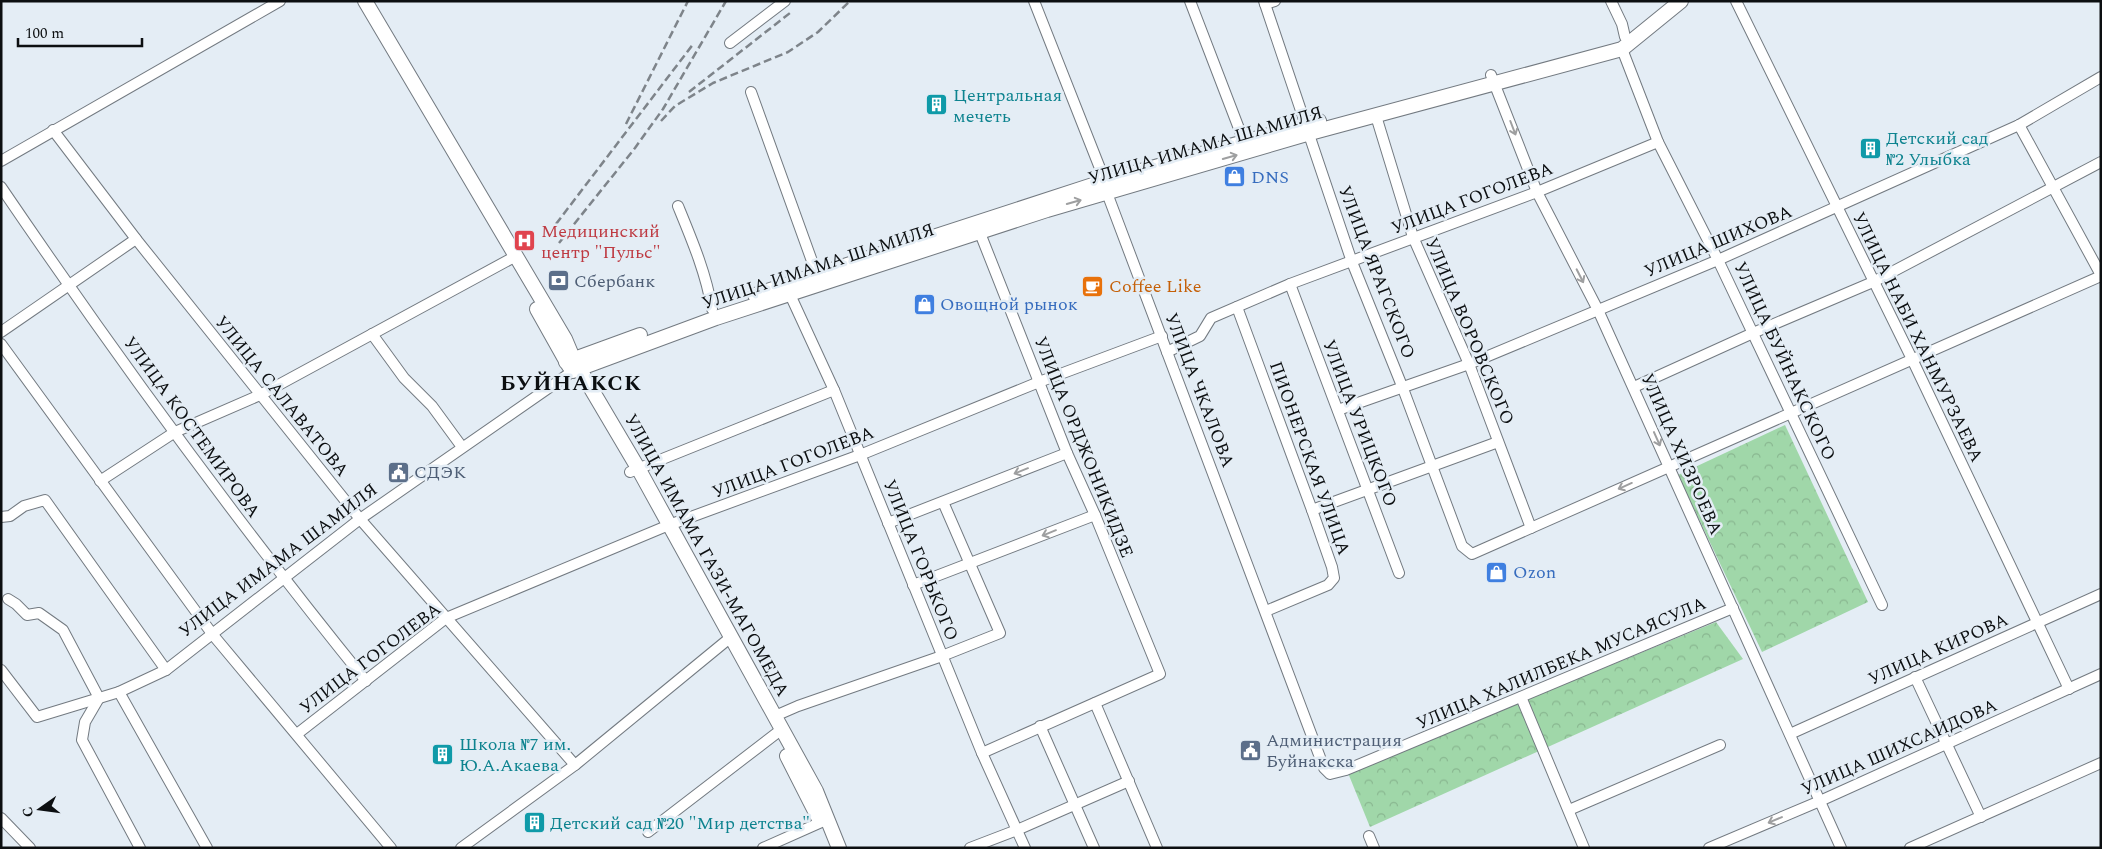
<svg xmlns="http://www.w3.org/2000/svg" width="2102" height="849" font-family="Spectral,serif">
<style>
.park{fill:url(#park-crowns)}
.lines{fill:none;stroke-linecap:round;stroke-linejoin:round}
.minor-casing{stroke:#737a81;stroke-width:12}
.secondary-casing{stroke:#737a81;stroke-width:16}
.minor{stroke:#fff;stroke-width:10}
.secondary{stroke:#fff;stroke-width:14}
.rail{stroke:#7e848a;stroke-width:2.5;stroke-dasharray:8 4;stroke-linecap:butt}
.oneway{stroke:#9e9fa0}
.labels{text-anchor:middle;stroke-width:5;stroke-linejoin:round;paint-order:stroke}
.culture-label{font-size:18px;fill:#0d838f;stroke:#e4edf5;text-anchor:start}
.street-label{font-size:18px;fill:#0c0f11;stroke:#e4edf5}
.shop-label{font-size:18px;fill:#366cbe;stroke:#e4edf5;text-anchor:start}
.health-label{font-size:18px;fill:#be3a42;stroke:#e4edf5;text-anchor:start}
.service-label{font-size:18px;fill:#4e5e75;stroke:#e4edf5;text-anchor:start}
.food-label{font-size:18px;fill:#c56008;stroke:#e4edf5;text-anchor:start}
.district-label{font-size:22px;font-weight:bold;letter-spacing:1px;fill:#0c0f11;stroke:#e4edf5}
</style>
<defs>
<pattern id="park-crowns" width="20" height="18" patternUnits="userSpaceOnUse" patternTransform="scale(1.25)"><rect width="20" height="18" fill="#a0d7a9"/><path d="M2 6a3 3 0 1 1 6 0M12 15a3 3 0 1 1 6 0" fill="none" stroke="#89b790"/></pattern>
</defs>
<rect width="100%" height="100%" fill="#e4edf5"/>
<g class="park">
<polygon points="1785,425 1868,602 1762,652 1678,475"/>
<polygon points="1716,622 1743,659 1370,827 1348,773"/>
</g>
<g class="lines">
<defs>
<g id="minor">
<polyline points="1034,1 1105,181 1107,193 1324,768 1330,774 1346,770 1733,608"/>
<polyline points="1190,1 1243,139 1246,141"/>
<polyline points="1264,1 1352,262 1402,386 1462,546 1472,554 2101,276"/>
<polyline points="1611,1 1622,24 1625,37"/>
<polyline points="1736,1 1912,359 2069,689"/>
<polyline points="1265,4 1275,1"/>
<polyline points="730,43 785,1"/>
<polyline points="1622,49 1658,142 1718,260 1882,605"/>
<polyline points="1491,75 1537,192 1598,310 1841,848"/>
<polyline points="751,92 817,275"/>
<polyline points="1376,116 1413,237 1469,364 1531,528"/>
<polyline points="2019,125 2101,275"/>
<polyline points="53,130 136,239 360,519 575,765"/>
<polyline points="1,161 280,1"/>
<path d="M1,187C116,356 237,522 366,681"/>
<path d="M678,206C692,240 706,273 712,309"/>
<polyline points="980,233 1067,453 1095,515 1160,674 982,753"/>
<polyline points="1290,284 1399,573"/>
<polyline points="787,288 834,390 982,753 1025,848"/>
<polyline points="1237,307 1312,510 1332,567 1334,578 1328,585 1266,611"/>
<polyline points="1,332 136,239"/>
<polyline points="372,334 404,378 432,406 462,447"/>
<polyline points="1,344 213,635 391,848"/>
<polyline points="1167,352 1200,336 1211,318 1290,284 1537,192 1658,142"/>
<polyline points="1634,387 1753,333 1873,282 2101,162"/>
<polyline points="1338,410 1469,364 1718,260 2019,125 2101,77"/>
<polyline points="630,472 834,390"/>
<polyline points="100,481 175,432 260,395 516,256"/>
<polyline points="1312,510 1498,442"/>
<polyline points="1,517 10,516 24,506 45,500 166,670"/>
<polyline points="888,523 1067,453"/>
<polyline points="913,585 1095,515"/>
<polyline points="8,599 16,604 27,615 39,613 63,630 99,698 85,722 82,740 140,848"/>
<polyline points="1,670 37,717 119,692 166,670 360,519 573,371"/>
<polyline points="1915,677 1981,817"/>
<polyline points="119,692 207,848"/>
<polyline points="1521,697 1584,848"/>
<polyline points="1095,703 1157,848"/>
<polyline points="775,716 798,706 942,656 1000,633 943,502"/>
<polyline points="1040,726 1094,848"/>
<polyline points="297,734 446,618 669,525 860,455 1039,382 1162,336"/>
<polyline points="1790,734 2101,594"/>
<polyline points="1569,810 1720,745"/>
<polyline points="1,818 30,848"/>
<polyline points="648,832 782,729"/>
<polyline points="1369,836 1374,848"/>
<polyline points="461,848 575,765 731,637"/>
<polyline points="763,848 826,820"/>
<polyline points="970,848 1017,830 1129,781"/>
<polyline points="1709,848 1820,801 2101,674"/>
<polyline points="1910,848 2101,763"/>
</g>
<g id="secondary">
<polyline points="365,1 565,339 573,358 638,468 816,791 839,848"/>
<polyline points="755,295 1105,181 1319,121"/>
<polyline points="537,309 569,366"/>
<polyline points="566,362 640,335"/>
<polyline points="573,371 716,318 1047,210 1310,133 1622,49 1681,1"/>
<polyline points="787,756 819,819"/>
</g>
</defs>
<use href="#minor" class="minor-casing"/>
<use href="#secondary" class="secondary-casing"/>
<use href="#minor" class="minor"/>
<use href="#secondary" class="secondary"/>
<g class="rail">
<polyline points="689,92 790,13"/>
<polyline points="661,121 675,106 713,83 788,52 818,32 850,1"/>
<polyline points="626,124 688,1"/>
<polyline points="556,224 694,43"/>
<polyline points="559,243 635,148 663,109 726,1"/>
</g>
</g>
<defs><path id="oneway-shaft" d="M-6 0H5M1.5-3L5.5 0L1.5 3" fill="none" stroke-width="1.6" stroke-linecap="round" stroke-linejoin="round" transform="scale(1.25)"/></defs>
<g class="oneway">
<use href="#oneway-shaft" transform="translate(1513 128) rotate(69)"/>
<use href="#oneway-shaft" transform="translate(1230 157) rotate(-16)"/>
<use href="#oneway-shaft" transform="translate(1074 202) rotate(-16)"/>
<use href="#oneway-shaft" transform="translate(1580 276) rotate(63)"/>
<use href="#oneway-shaft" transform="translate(1657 439) rotate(66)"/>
<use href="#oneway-shaft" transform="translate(1021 471) rotate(158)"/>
<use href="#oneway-shaft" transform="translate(1625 486) rotate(156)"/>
<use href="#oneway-shaft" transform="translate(1049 533) rotate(158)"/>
<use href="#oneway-shaft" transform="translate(1775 820) rotate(157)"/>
</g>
<defs>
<symbol id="building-square" viewBox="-11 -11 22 22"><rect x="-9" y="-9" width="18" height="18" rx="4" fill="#0f9aa8" stroke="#e4edf5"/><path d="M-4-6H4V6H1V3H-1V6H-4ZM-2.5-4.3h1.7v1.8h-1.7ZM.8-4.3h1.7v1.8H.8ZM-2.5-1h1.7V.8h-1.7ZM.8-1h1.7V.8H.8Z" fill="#fff"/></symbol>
<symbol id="shop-square" viewBox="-11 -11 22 22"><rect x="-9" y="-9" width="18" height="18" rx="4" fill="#3f7fe0" stroke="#e4edf5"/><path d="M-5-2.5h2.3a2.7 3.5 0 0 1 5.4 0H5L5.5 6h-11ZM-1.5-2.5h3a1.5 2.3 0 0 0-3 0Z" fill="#fff"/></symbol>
<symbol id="hospital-square" viewBox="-11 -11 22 22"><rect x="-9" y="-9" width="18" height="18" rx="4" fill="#e0444e" stroke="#e4edf5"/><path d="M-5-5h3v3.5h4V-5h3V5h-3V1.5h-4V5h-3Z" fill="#fff"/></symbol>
<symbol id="bank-square" viewBox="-11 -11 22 22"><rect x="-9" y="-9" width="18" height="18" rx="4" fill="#5c6f8a" stroke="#e4edf5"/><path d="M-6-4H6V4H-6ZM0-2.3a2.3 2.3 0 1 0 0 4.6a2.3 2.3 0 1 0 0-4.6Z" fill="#fff"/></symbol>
<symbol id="cafe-square" viewBox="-11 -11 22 22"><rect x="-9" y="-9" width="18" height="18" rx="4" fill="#e8710a" stroke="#e4edf5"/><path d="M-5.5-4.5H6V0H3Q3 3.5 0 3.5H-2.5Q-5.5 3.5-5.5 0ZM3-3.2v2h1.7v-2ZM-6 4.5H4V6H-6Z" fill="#fff"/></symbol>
<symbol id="civic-square" viewBox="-11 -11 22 22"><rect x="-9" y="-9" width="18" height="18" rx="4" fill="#5c6f8a" stroke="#e4edf5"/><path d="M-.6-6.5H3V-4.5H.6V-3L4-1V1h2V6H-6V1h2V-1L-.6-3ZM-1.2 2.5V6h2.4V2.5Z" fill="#fff"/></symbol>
</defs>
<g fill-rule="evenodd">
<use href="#building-square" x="924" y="92" width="25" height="25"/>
<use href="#building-square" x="1858" y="136" width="25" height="25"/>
<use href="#shop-square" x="1222" y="164" width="25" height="25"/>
<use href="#hospital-square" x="512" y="228" width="25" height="25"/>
<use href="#bank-square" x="546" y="268" width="25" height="25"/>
<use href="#cafe-square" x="1080" y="274" width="25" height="25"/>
<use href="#shop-square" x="912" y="292" width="25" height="25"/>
<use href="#civic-square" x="386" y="460" width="25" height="25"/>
<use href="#shop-square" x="1484" y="560" width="25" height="25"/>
<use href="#civic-square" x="1238" y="738" width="25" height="25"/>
<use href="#building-square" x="430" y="742" width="25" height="25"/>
<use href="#building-square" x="522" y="810" width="25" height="25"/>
</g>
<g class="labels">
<g class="culture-label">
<text x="953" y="101">Центральная<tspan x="953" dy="21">мечеть</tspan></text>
<text x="1886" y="144">Детский сад<tspan x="1886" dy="21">№2 Улыбка</tspan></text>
<text x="459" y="750">Школа №7 им.<tspan x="459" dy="21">Ю.А.Акаева</tspan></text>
<text x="550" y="829">Детский сад №20 "Мир детства"</text>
</g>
<g class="street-label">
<text transform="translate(1205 145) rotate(-16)" y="6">УЛИЦА ИМАМА ШАМИЛЯ</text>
<text transform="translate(1472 198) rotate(-21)" y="6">УЛИЦА ГОГОЛЕВА</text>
<text transform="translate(1718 241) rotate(-23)" y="6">УЛИЦА ШИХОВА</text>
<text transform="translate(818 266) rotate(-18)" y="6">УЛИЦА ИМАМА ШАМИЛЯ</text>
<text transform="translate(1377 272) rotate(69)" y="6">УЛИЦА ЯРАГСКОГО</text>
<text transform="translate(1470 331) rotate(67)" y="6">УЛИЦА ВОРОВСКОГО</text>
<text transform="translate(1918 337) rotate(64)" y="6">УЛИЦА НАБИ ХАНМУРЗАЕВА</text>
<text transform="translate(1785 361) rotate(65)" y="6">УЛИЦА БУЙНАКСКОГО</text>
<text transform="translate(1200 390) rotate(69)" y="6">УЛИЦА ЧКАЛОВА</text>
<text transform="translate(282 396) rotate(51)" y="6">УЛИЦА САЛАВАТОВА</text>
<text transform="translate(1360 423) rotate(69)" y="6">УЛИЦА УРИЦКОГО</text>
<text transform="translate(192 427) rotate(54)" y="6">УЛИЦА КОСТЕМИРОВА</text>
<text transform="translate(1084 447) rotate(68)" y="6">УЛИЦА ОРДЖОНИКИДЗЕ</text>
<text transform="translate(1682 454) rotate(66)" y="6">УЛИЦА ХИЗРОЕВА</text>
<text transform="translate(1310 458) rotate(70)" y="6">ПИОНЕРСКАЯ УЛИЦА</text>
<text transform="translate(793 462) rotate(-21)" y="6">УЛИЦА ГОГОЛЕВА</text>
<text transform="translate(707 555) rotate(61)" y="6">УЛИЦА ИМАМА ГАЗИ-МАГОМЕДА</text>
<text transform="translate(278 560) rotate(-37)" y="6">УЛИЦА ИМАМА ШАМИЛЯ</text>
<text transform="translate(921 560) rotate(68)" y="6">УЛИЦА ГОРЬКОГО</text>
<text transform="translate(1938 649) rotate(-24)" y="6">УЛИЦА КИРОВА</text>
<text transform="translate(370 658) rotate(-37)" y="6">УЛИЦА ГОГОЛЕВА</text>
<text transform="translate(1561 663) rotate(-23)" y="6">УЛИЦА ХАЛИЛБЕКА МУСАЯСУЛА</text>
<text transform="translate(1899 747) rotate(-24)" y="6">УЛИЦА ШИХСАИДОВА</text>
</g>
<g class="shop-label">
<text x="1251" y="183">DNS</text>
<text x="940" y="310">Овощной рынок</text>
<text x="1513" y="578">Ozon</text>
</g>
<g class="health-label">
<text x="541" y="237">Медицинский<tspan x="541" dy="21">центр "Пульс"</tspan></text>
</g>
<g class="service-label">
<text x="574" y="287">Сбербанк</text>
<text x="414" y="478">СДЭК</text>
<text x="1266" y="746">Администрация<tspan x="1266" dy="21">Буйнакска</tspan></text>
</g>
<g class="food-label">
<text x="1109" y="292">Coffee Like</text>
</g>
<g class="district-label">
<text x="571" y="390">БУЙНАКСК</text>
</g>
</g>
<rect width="2102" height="849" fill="none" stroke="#0c0f11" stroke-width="5"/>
<g transform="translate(40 809) rotate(256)" stroke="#e4edf5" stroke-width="4" paint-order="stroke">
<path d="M0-4L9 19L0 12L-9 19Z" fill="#0c0f11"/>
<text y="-8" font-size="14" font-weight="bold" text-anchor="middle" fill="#0c0f11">С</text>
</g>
<path d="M18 38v8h124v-8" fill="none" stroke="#0c0f11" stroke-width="2.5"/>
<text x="25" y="38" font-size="15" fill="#0c0f11" stroke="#e4edf5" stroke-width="4" paint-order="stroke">100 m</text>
</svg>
